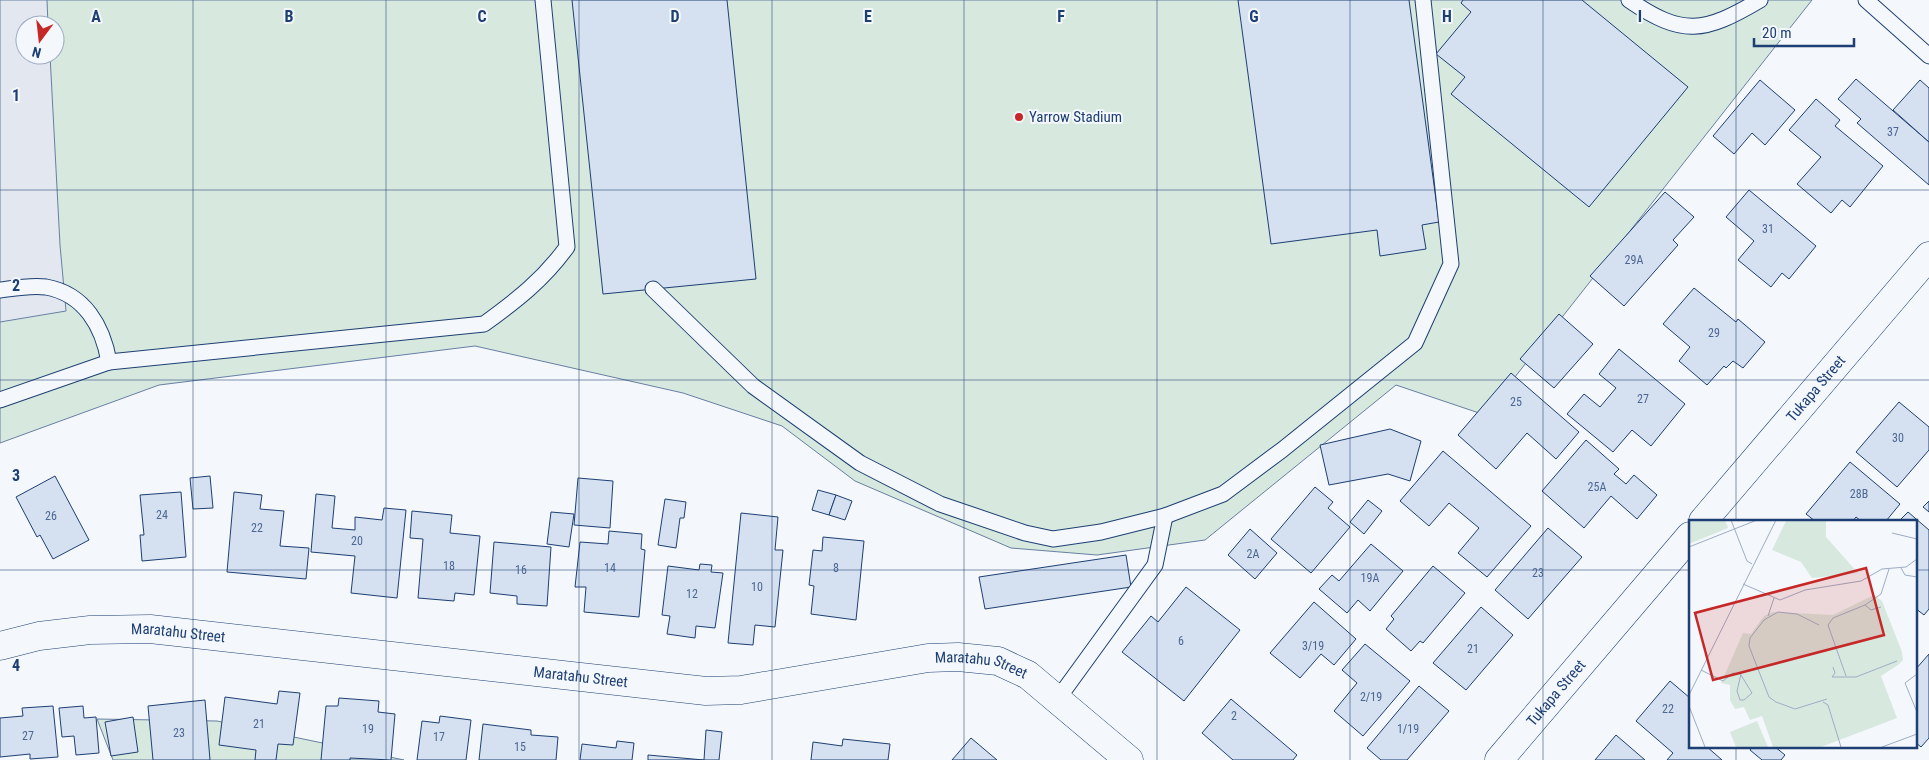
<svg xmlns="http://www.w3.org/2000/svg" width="1929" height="760" font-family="'Roboto Condensed',sans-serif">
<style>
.green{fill:#d7e8df;stroke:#687fa3;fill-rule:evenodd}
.parking{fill:#e3e8f0;stroke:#687fa3}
.building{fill:#d5e0f0;stroke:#1d3f73}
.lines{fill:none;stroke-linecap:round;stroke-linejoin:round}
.service-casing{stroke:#1d3f73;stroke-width:17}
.minor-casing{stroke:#1d3f73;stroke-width:29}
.secondary-casing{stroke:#1d3f73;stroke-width:29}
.service{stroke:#f4f7fb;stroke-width:15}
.minor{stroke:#f4f7fb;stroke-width:28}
.secondary{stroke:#f4f7fb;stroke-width:28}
.grid{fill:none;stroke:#1d3f73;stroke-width:1;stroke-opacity:0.55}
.poi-dot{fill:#c62828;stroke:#f4f7fb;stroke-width:2}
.labels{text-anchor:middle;stroke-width:4;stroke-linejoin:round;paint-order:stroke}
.number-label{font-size:12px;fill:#4b6792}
.poi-label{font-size:15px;fill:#1d3f73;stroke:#f4f7fb;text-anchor:start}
.street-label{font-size:15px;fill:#1d3f73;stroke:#f4f7fb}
.inset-road{fill:none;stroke:#9eadc5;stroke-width:1}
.view{fill:#c62828;fill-opacity:0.15;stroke:#c62828;stroke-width:2.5}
.inset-edge{fill:none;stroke:#1d3f73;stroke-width:2.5}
.grid-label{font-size:16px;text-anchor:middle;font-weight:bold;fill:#1d3f73;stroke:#f4f7fb;stroke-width:4;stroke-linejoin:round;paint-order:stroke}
</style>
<rect width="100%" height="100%" fill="#f4f7fb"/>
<g class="green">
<path d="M0,0H1812L1485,415L1396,385L1205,540L1097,555L1011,548L855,481L782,426L683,393L475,346L159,385L0,443ZM25,25H55V55H25Z"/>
<polygon points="97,719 217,721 404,760 113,760"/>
</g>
<polygon class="parking" points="0,0 47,0 48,25 25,25 25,55 50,55 60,245 66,311 0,322"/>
<g class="building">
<polygon points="572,0 727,0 756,279 603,294"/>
<polygon points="1238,0 1409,0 1439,222 1422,225 1426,249 1380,256 1377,230 1271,244"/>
<polygon points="1463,0 1582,0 1688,87 1589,207 1451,94 1465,77 1436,54 1471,12 1461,3"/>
<polygon points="1856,79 1929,142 1929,185 1857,123 1861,119 1838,99"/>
<polygon points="1760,80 1795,110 1765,145 1752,133 1734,154 1713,136"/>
<polygon points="1920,80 1929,88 1929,142 1893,110"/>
<polygon points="1816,99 1840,120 1835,126 1883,166 1850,207 1842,200 1831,213 1797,184 1821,157 1789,130"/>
<polygon points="1749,190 1816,246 1789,279 1782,273 1771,287 1738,260 1754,241 1726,217"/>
<polygon points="1665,192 1694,217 1673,240 1678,245 1624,306 1590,276"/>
<polygon points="1694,288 1736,322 1738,319 1765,342 1743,368 1733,361 1726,368 1724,366 1707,385 1679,361 1690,347 1663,324"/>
<polygon points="1559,314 1593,344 1554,388 1520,359"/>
<polygon points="1619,349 1685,404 1651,446 1632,430 1613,452 1567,414 1584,394 1600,407 1616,388 1599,374"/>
<polygon points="1511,373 1579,432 1556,459 1527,433 1496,469 1458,435"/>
<polygon points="1899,402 1929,427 1929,450 1897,487 1856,452"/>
<polygon points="1390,429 1421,441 1410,481 1388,474 1329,485 1320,445"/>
<polygon points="1586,440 1619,469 1614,474 1626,484 1634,475 1657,495 1637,519 1611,496 1584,528 1542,491"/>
<polygon points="1443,451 1531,526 1487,577 1458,553 1479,528 1449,503 1429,526 1400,501"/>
<polygon points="1850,462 1900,504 1886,521 1861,521 1856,517 1853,521 1815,521 1806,514"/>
<polygon points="55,476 89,540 53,559 40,535 37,537 16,497"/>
<polygon points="210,476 213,508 193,509 190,478"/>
<polygon points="578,478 613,481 610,528 574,525"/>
<polygon points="1315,487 1333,502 1328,508 1350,527 1311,573 1271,539"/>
<polygon points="818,490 836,495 829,515 812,510"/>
<polygon points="181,492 186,557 142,561 140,535 144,535 140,495"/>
<polygon points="234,492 262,495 260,509 284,511 280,546 309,548 306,579 227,572"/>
<polygon points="316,494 335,496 332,528 355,530 355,517 382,520 384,508 406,510 397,598 351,593 355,556 311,552"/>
<polygon points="836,495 852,501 845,520 829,515"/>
<polygon points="665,499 686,502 684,518 680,518 676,548 658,545"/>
<polygon points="1368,500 1382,511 1364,534 1350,522"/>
<polygon points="1929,501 1929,512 1923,507"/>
<polygon points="412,511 452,515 450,533 480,536 474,595 455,593 454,601 418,598 423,539 410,538"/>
<polygon points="551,512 574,514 569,547 547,544"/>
<polygon points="1908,512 1929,530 1929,609 1924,615 1915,608 1915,521 1899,521"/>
<polygon points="741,513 778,517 775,550 783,550 775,627 755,625 753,645 728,643"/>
<polygon points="1548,528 1582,557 1528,619 1495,590"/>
<polygon points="1250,529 1277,553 1255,579 1228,555"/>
<polygon points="609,531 642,534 641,549 645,550 639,617 584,612 586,587 575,587 580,542 608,544"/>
<polygon points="823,537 864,541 856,620 811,614 814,586 809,585 813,550 822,551"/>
<polygon points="494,542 551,547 547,606 517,604 517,596 490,593"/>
<polygon points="1371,544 1403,571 1370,611 1358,600 1347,613 1319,589 1332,575 1339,581"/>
<polygon points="1126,555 1131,587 985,609 979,577"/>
<polygon points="700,564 712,565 711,572 723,573 715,628 696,626 695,638 667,634 670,616 662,615 668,566 699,570"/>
<polygon points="1433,566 1465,593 1423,643 1420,641 1411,651 1386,629 1394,619 1391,616"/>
<polygon points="1186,587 1240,630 1184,701 1122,652 1151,616 1158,622"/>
<polygon points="1314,602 1356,639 1334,665 1321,654 1300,678 1270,653"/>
<polygon points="1481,607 1513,635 1466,690 1433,663"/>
<polygon points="1365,644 1410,681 1363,736 1334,711 1357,683 1342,670"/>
<polygon points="1929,654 1929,738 1921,747 1915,742 1915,670"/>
<polygon points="1670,681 1690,698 1690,746 1706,746 1722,760 1667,760 1673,753 1636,721"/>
<polygon points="1419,686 1449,711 1407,760 1381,760 1367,748"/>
<polygon points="279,691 300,693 293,745 278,744 276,760 255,760 256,750 219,745 225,697 277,704"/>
<polygon points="339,698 379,701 378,712 395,714 391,760 350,758 350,760 321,760 326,706 338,706"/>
<polygon points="1231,699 1297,755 1293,760 1233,760 1202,733"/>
<polygon points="205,700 210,760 153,760 148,706"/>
<polygon points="53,706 58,757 30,759 30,754 0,757 0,718 23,716 22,708"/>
<polygon points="83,706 84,718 96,717 99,753 76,755 74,736 62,737 59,708"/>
<polygon points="440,716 471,720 466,760 417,760 422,721 439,723"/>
<polygon points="133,717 138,752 111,756 105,722"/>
<polygon points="483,724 531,730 531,735 558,737 556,760 479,760"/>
<polygon points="706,730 722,732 719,760 648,760 648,755 704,760"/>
<polygon points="1616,735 1645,760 1595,760"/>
<polygon points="971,738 997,760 952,760"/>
<polygon points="843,739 890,744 888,760 811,760 813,742 842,746"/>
<polygon points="617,741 634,743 632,760 580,760 582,744 616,748"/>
<polygon points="1753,746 1774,746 1785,755 1781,760 1762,760 1750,750"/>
</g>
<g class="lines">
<defs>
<g id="service">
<path d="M1629,0C1683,37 1704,33 1760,0"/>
<polyline points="1866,0 1929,56"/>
<polyline points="653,289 753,386 860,463 940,504 1025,533 1053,539 1101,532 1165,516 1223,494 1282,450 1415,343 1451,264 1423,0"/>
<path d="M0,290C15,288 31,285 46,287C85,294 103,327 109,362"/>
<path d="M0,400L109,362L484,324C517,300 543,280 567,247L543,0"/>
<polyline points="1057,700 1155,565 1165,516"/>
</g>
<g id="minor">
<path id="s1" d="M0,646L39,636L90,630L150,629L706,691L741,690L928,658L958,657L998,661L1028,675L1129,760"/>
</g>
<g id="secondary">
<path id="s2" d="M1703,521L1929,256"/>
<path id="s3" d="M1499,760L1690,536"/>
</g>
</defs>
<use href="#service" class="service-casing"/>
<use href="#minor" class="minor-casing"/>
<use href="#secondary" class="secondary-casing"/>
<use href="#service" class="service"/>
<use href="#minor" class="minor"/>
<use href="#secondary" class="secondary"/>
</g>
<path class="grid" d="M193,0V760M386,0V760M579,0V760M772,0V760M964,0V760M1157,0V760M1350,0V760M1543,0V760M1736,0V521M0,190H1929M0,380H1929M0,570H1690M1915,570H1929M1736,746V760"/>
<circle class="poi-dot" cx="1019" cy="117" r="5"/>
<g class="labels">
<g class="number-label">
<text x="1893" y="136">37</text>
<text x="1768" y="233">31</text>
<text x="1634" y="264">29A</text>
<text x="1714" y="337">29</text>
<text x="1643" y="403">27</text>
<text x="1516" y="406">25</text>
<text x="1898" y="442">30</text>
<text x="1597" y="491">25A</text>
<text x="1859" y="498">28B</text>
<text x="162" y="519">24</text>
<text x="51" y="520">26</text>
<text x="257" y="532">22</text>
<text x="357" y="545">20</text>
<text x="1253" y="558">2A</text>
<text x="449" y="570">18</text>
<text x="610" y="572">14</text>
<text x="836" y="572">8</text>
<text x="521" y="574">16</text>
<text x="1538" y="577">23</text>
<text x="1370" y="582">19A</text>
<text x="757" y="591">10</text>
<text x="692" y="598">12</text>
<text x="1181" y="645">6</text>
<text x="1313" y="650">3/19</text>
<text x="1473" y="653">21</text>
<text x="1371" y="701">2/19</text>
<text x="1668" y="713">22</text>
<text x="1234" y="720">2</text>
<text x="259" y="728">21</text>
<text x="368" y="733">19</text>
<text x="1408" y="733">1/19</text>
<text x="179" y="737">23</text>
<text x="28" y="740">27</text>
<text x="439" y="741">17</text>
<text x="520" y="751">15</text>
</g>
<g class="poi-label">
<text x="1029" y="122">Yarrow Stadium</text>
</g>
<g class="street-label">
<text dy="5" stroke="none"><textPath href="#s2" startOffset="174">Tukapa Street</textPath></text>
<text dy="5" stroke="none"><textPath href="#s1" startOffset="180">Maratahu Street</textPath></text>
<text dy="5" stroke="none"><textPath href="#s1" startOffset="990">Maratahu Street</textPath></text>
<text dy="5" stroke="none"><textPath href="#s1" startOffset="585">Maratahu Street</textPath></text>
<text dy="5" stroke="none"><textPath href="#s3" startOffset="88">Tukapa Street</textPath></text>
</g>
</g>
<g transform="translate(1689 520)">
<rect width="228" height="228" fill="#f4f7fb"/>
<path d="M0,0H36L39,8L0,24ZM137,0V17L169,53L123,58L112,42L83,30L97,1ZM185,75L193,81L213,132L214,140L209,145L192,156L208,198L132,227H84L73,196L61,200L55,187L46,189L41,180V165L32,163L54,113L62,114L75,96L84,92L144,95ZM68,201L79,227H47L41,212Z" fill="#d7e8df"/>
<path class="inset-road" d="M42,0L58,41L63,44M203,13L228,19M0,27L68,0M212,48L216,55L228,57M54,64L91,80L116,70L172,61L193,49L217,47L228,39M176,85L182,90L192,87M79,96L85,78M130,105L108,94L89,92L75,100L61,118L60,126L80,177L87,182L106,189L138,179M144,147L146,153L143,157H167L208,141M12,150L34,161L44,153L52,154L48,171L51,180H55L63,173L52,155M228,154L216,163L228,192M157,156L139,105L144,98L176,85L192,74L200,49M0,175L87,0M134,182L139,185L152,227M0,186L16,227M193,227L228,214"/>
<path class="view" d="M177,48L195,115L24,160L6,93Z"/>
<rect width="228" height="228" class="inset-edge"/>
</g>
<g class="grid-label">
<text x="96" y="22">A</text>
<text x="289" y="22">B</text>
<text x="482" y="22">C</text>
<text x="675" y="22">D</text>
<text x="868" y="22">E</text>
<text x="1061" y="22">F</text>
<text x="1254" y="22">G</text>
<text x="1447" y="22">H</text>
<text x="1640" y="22">I</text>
<text x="16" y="101">1</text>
<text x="16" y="291">2</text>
<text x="16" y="481">3</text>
<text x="16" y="671">4</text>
</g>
<g transform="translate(40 40) rotate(195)"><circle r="24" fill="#f4f7fb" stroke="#9eadc5"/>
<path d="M0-4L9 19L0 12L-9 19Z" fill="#c62828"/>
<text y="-8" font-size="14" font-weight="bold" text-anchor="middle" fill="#1d3f73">N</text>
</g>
<path d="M1754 38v8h100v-8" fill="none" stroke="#1d3f73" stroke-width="2.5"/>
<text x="1762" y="38" font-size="15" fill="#1d3f73" stroke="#f4f7fb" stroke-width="4" paint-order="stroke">20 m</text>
</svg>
